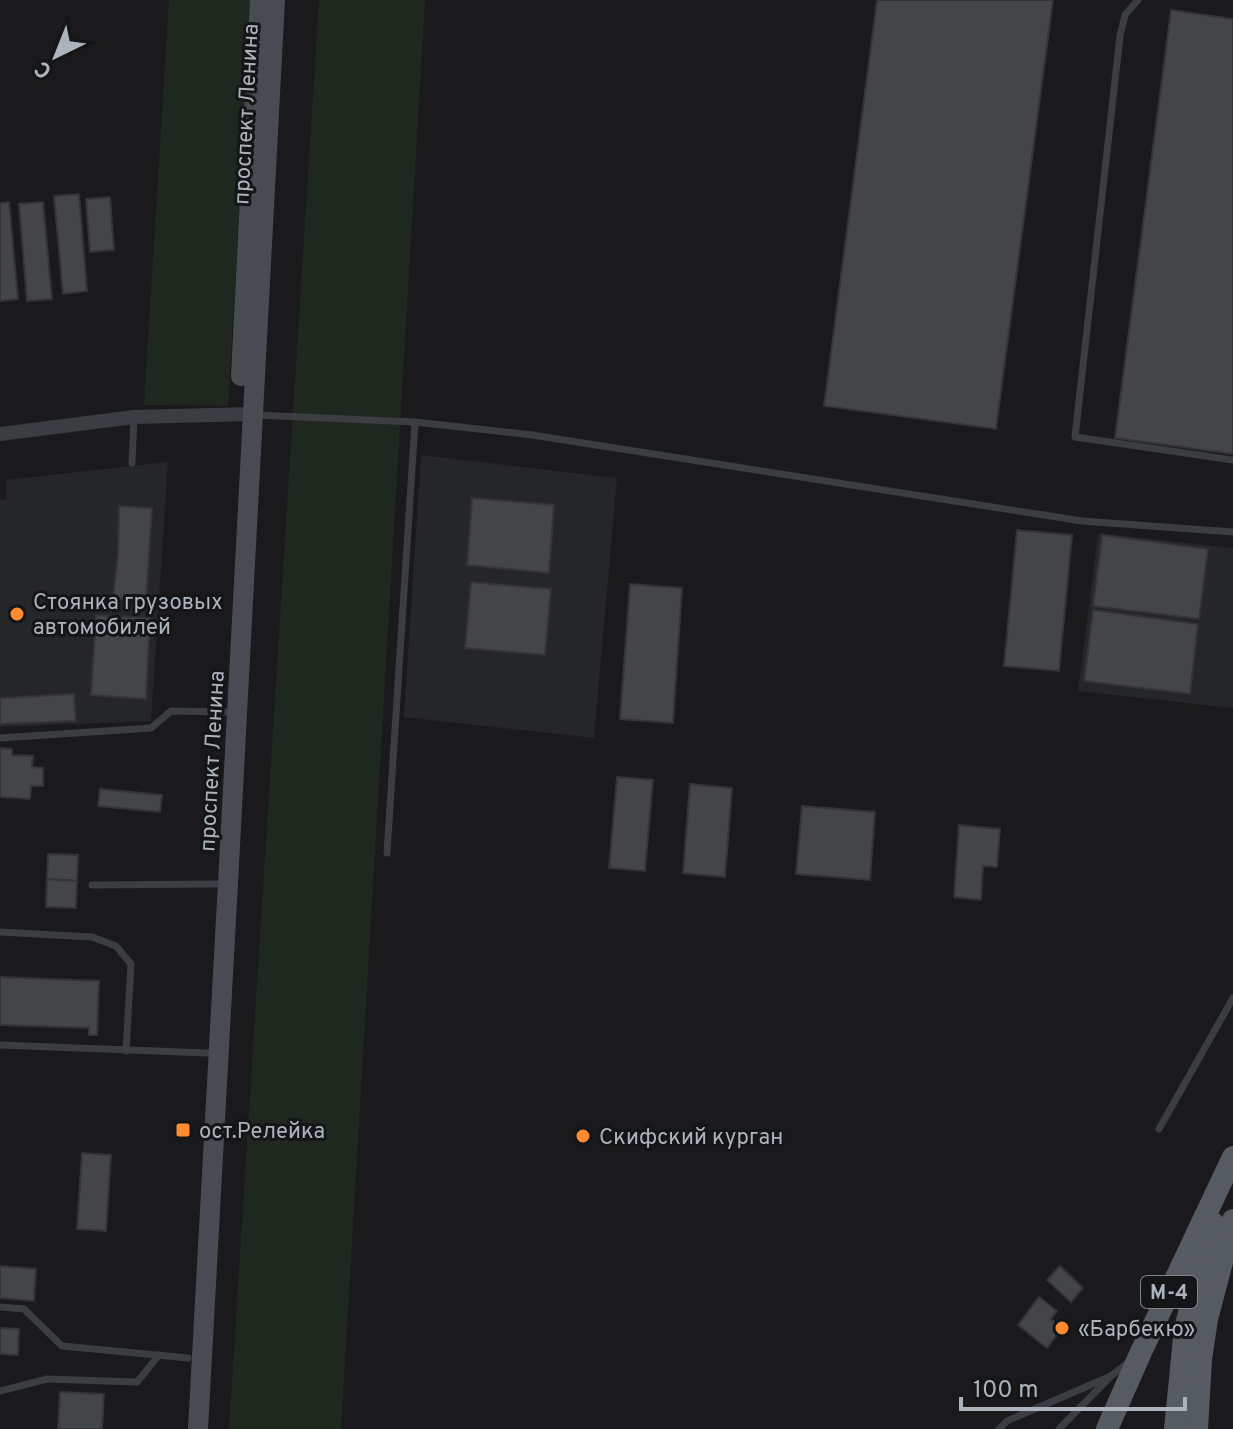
<svg xmlns="http://www.w3.org/2000/svg" width="1233" height="1429" font-family="Overpass,sans-serif">
<style>
.built{fill:#252629}
.green{fill:#1f281f}
.building{fill:#434549;stroke:#333438;stroke-width:2}
.lines{fill:none;stroke-linecap:round;stroke-linejoin:round}
.lane{stroke:#3a3d42;stroke-width:7}
.street{stroke:#3a3d42;stroke-width:14}
.secondary{stroke:#484c52;stroke-width:20}
.primary{stroke:#565b61;stroke-width:22}
.poi-dot{fill:#ff8c2f;stroke:#141517;stroke-width:3}
.labels{text-anchor:middle;stroke-width:6;stroke-linejoin:round;paint-order:stroke}
.shield{fill:#141517;stroke:#7e848b;stroke-width:2}
.shield-label{font-size:20px;font-weight:bold;fill:#abb4bd}
.street-label{font-size:22px;fill:#abb4bd;stroke:#141517}
.poi-label{font-size:22px;fill:#abb4bd;stroke:#141517;text-anchor:start}
</style>
<rect width="100%" height="100%" fill="#1a1a1c"/>
<g class="built">
<polygon points="421,455 617,478 594,738 404,717"/>
<polygon points="168,462 151,721 0,727 0,500 7,499 6,480"/>
<polygon points="1098,533 1233,548 1233,708 1078,691"/>
</g>
<g class="green">
<polygon points="169,0 251,0 228,406 144,405"/>
<polygon points="319,0 425,0 341,1429 229,1429"/>
</g>
<g class="building">
<polygon points="877,0 1053,0 996,429 824,406"/>
<polygon points="1171,10 1233,19 1233,454 1115,438"/>
<polygon points="79,194 87,291 63,294 54,196"/>
<polygon points="110,197 114,250 90,252 86,199"/>
<polygon points="9,202 18,299 0,301 0,203"/>
<polygon points="43,202 52,299 27,301 19,204"/>
<polygon points="472,498 554,505 549,573 467,565"/>
<polygon points="119,506 152,508 146,601 113,599 118,554"/>
<polygon points="1017,530 1072,535 1059,671 1004,666"/>
<polygon points="1102,535 1208,549 1199,619 1093,606"/>
<polygon points="471,582 551,589 545,655 465,648"/>
<polygon points="630,584 682,588 673,723 620,719"/>
<polygon points="1093,610 1198,624 1190,694 1084,681"/>
<polygon points="96,615 150,618 146,699 91,695"/>
<polygon points="74,694 76,721 0,724 0,698"/>
<polygon points="0,748 12,749 12,755 33,756 32,767 43,768 43,786 31,786 30,799 0,797"/>
<polygon points="617,777 653,780 645,871 609,868"/>
<polygon points="690,784 732,788 725,877 683,873"/>
<polygon points="100,789 162,795 160,812 98,806"/>
<polygon points="802,806 875,812 870,880 796,874"/>
<polygon points="959,825 1000,829 997,867 983,866 981,900 954,897"/>
<polygon points="48,854 78,855 77,881 47,879"/>
<polygon points="47,879 77,881 76,908 46,907"/>
<polygon points="0,977 99,981 97,1035 89,1035 89,1028 0,1025"/>
<polygon points="82,1153 111,1155 106,1231 77,1229"/>
<polygon points="0,1266 36,1269 34,1301 0,1298"/>
<polygon points="1060,1266 1083,1288 1071,1302 1047,1280"/>
<polygon points="1039,1297 1057,1311 1051,1319 1062,1328 1047,1348 1018,1325"/>
<polygon points="0,1328 19,1329 18,1355 0,1354"/>
<polygon points="60,1392 104,1394 102,1429 58,1429"/>
</g>
<g class="lines">
<g class="lane">
<polyline points="1138,0 1125,15 1120,36 1075,437 1233,460"/>
<polyline points="255,415 415,422 532,435 1082,521 1233,532"/>
<polyline points="132,463 134,417"/>
<polyline points="0,738 151,728 171,711 226,712"/>
<polyline points="387,853 415,422"/>
<polyline points="92,885 217,884"/>
<polyline points="0,932 92,937 116,946 131,964 126,1051"/>
<polyline points="0,1045 207,1053"/>
<polyline points="1159,1129 1233,998"/>
<polyline points="0,1307 24,1309 62,1346 188,1358"/>
<polyline points="0,1391 47,1379 137,1382 159,1355"/>
<polyline points="999,1429 1007,1421 1111,1376"/>
<polyline points="1059,1429 1111,1376 1130,1361"/>
</g>
<polyline class="street" points="0,434 134,417 252,414"/>
<g class="secondary">
<polyline points="241,376 260,0"/>
<polyline points="198,1429 228,883 275,0"/>
</g>
<g class="primary">
<polyline points="1107,1429 1141,1352 1233,1157"/>
<polyline points="1175,1429 1185,1328 1213,1223"/>
<polyline points="1197,1429 1201,1359 1207,1319 1233,1220"/>
</g>
</g>
<g class="poi-dot">
<circle cx="17" cy="614" r="8"/>
<rect x="175" y="1122" width="16" height="16" rx="4"/>
<circle cx="583" cy="1136" r="8"/>
<circle cx="1062" cy="1328" r="8"/>
</g>
<g class="labels">
<rect class="shield" x="1141" y="1276" width="56" height="32" rx="6"/>
<g class="shield-label">
<text x="1169" y="1299">М-4</text>
</g>
<g class="street-label">
<text transform="translate(245 114) rotate(-87)" y="8">проспект Ленина</text>
<text transform="translate(211 761) rotate(-87)" y="8">проспект Ленина</text>
</g>
<g class="poi-label">
<text x="33" y="609">Стоянка грузовых<tspan x="33" dy="25">автомобилей</tspan></text>
<text x="199" y="1138">ост.Релейка</text>
<text x="599" y="1144">Скифский курган</text>
<text x="1078" y="1336">«Барбекю»</text>
</g>
</g>
<g transform="translate(56 56) rotate(223)" stroke="#141517" stroke-width="6" paint-order="stroke">
<path d="M0-6L14 30L0 20L-14 30Z" fill="#abb4bd"/>
<text y="-12" font-size="22" font-weight="bold" text-anchor="middle" fill="#abb4bd">С</text>
</g>
<path d="M961 1397v12h224v-12" fill="none" stroke="#abb4bd" stroke-width="4"/>
<text x="973" y="1397" font-size="24" fill="#abb4bd" stroke="#141517" stroke-width="6" paint-order="stroke">100 m</text>
</svg>
